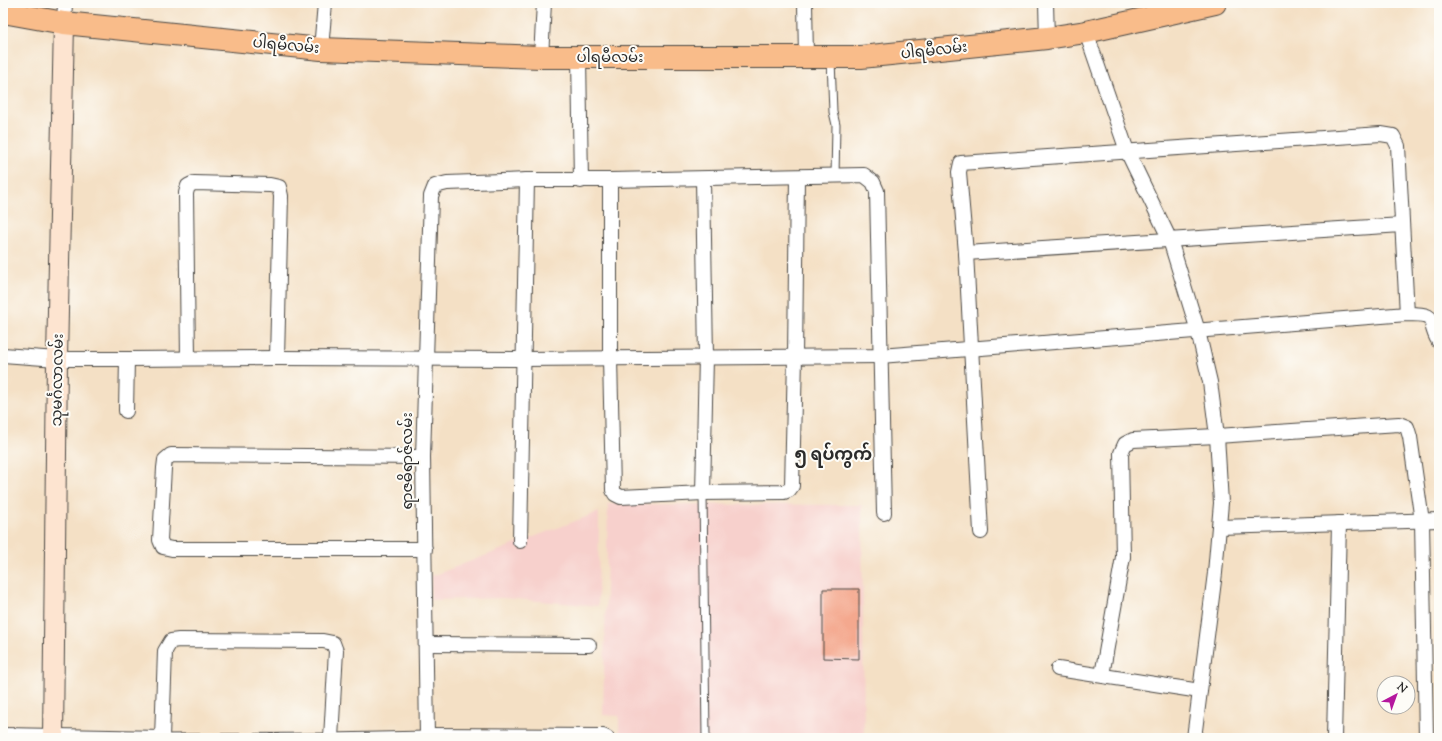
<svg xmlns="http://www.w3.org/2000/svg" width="1442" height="741" font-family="'Sorts Mill Goudy','Noto Sans Myanmar',serif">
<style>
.built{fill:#f7d0cc}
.building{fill:#f4a88e}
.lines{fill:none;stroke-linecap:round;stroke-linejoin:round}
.service-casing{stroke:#494642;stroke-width:9}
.minor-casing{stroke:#494642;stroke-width:16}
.secondary-casing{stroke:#494642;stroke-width:22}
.primary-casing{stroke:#494642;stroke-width:24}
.service{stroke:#fff;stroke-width:7}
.minor{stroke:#fff;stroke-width:14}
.secondary{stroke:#fde4d0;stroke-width:20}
.primary{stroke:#f9bc8a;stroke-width:22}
.labels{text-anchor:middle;stroke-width:4;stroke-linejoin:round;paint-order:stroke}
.street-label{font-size:15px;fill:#2b2b2b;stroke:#fdfcf7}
.quarter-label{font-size:17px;font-weight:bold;fill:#2b2b2b;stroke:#fdfcf7}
</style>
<rect width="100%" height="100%" fill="#fdfcf7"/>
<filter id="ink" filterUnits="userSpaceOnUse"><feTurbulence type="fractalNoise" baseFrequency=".025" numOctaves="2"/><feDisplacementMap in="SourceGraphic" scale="8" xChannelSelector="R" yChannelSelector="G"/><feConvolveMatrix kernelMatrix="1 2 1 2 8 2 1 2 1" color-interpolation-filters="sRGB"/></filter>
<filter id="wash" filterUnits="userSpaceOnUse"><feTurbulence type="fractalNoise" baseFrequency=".012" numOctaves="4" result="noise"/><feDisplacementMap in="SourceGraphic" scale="16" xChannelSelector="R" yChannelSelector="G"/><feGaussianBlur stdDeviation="0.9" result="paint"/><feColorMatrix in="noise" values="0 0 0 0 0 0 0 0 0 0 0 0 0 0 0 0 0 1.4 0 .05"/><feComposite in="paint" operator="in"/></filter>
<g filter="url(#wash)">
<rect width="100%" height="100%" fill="#f4e0c5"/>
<g class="built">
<polygon points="608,504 862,505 864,738 619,738 619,716 603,715"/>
<polygon points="599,512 598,606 503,598 430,600 432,576"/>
</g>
<g id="blocks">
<polygon class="building" points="823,589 859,589 859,659 823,658"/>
</g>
</g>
<g filter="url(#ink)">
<use href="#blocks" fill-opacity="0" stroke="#494642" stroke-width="1"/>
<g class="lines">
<defs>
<g id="service">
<polyline points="831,60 833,112 836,125 835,177"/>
<polyline points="703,493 706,738"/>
<polyline points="162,738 331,737 427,735"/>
</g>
<g id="minor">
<polyline points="805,3 806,57"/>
<polyline points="1046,3 1047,38"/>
<polyline points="64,23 65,3"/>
<polyline points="1086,32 1127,151 1170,240 1198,331 1210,382 1217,436 1221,503 1215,573 1194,738"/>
<polyline points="321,49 325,3"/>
<polyline points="541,57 544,3"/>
<polyline points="579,57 581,181"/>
<polyline points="703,179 706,357 703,493"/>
<polyline points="610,180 610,358 613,490 615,494 621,497 703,493 784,492 789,490 792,486 795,357 797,177"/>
<polyline points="966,253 1402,225"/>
<path d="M3,355L57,359H127L277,358L523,359L880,356L1407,314C1442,314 1425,320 1439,342"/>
<polyline points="188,358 186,193 188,186 194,183 270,185 279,187 281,196 277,358"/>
<polyline points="126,411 127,359"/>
<polyline points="423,457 171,455 165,460 164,468 160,540 163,547 172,549 425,549"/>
<polyline points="1219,527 1439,520"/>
<polyline points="981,532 966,253 959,172 961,163 1381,134 1393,136 1398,146 1407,314"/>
<polyline points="520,541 527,180"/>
<polyline points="426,644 589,645"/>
<polyline points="1058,669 1200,691"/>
<polyline points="1102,675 1123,557 1121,453 1125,444 1133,440 1217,436 1399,424 1407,427 1410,437 1422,521 1426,738"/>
<polyline points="3,735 162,738"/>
<polyline points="427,735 603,736 607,738"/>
<polyline points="162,738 165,651 171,641 179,640 323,641 333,643 336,651 331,738"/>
<polyline points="427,738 423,457 431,196 435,186 447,183 527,180 610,180 864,175 873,182 877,191 884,513"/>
<polyline points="1334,738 1339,523"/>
</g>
<polyline id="secondary" points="53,738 57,359 64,23"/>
<polyline id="primary" points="3,12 64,23 321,49 541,57 861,57 1047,38 1086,32 1215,3"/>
</defs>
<use href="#service" class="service-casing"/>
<use href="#minor" class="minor-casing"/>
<use href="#secondary" class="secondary-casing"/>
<use href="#primary" class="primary-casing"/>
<use href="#service" class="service"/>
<use href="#minor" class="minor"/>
<use href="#secondary" class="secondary"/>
<use href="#primary" class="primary"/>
</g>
</g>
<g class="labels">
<g class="street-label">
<text transform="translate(286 45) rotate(5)" y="5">ပါရမီလမ်း</text>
<text transform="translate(934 50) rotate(-6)" y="5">ပါရမီလမ်း</text>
<text x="610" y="62">ပါရမီလမ်း</text>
<text transform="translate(57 380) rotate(-89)" y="5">သုမင်္ဂလာလမ်း</text>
<text transform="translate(407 461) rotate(-90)" y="5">ရာဇဓိရာဇ်လမ်း</text>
</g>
<g class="quarter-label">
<text x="833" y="460">၅ ရပ်ကွက်</text>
</g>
</g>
<rect width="1442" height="741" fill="none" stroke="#fdfcf7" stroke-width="16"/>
<g transform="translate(1396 695) rotate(41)"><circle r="19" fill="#fdfcf7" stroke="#a9a8a5"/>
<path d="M0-3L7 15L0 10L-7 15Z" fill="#b5179e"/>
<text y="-6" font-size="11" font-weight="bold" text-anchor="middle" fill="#2b2b2b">N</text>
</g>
</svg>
